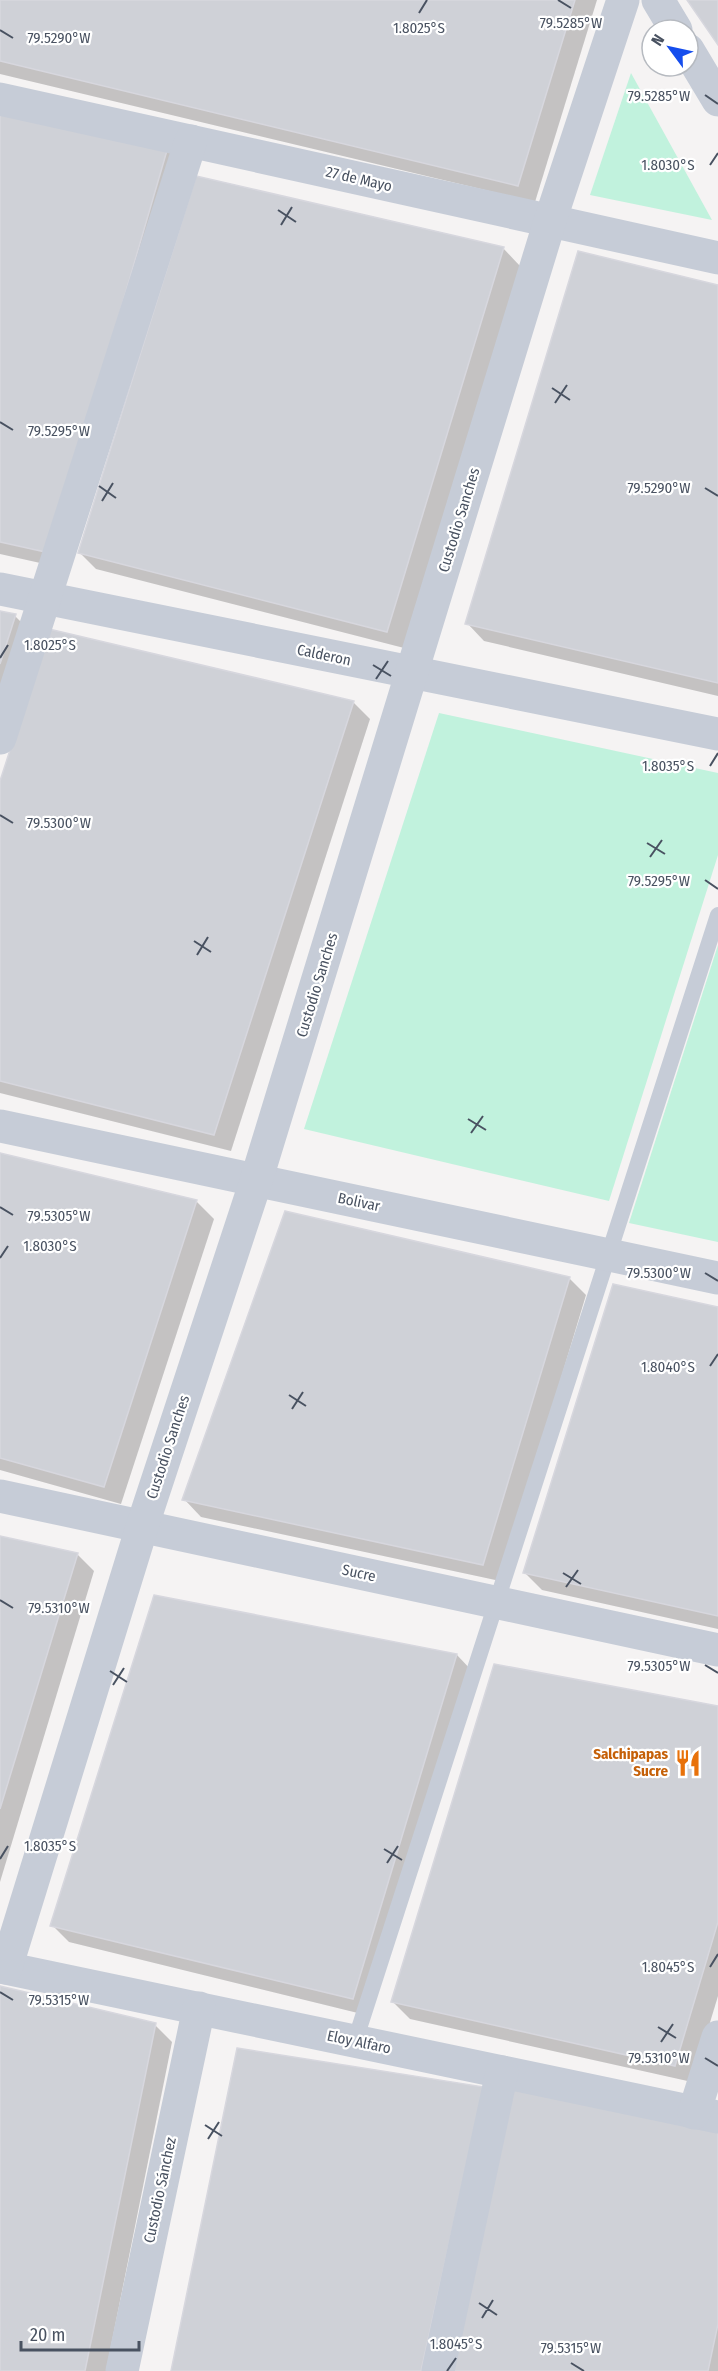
<svg xmlns="http://www.w3.org/2000/svg" width="718" height="2371" font-family="'Fira Sans Condensed',sans-serif">
<style>
.green{fill:#c1f2dd}
.shadow{fill:#0003}
.building{fill:#cfd1d7;stroke:#d7d7de;stroke-width:1.5}
.lines{fill:none;stroke-linecap:round;stroke-linejoin:round}
.service{stroke:#c6ccd7;stroke-width:16}
.minor{stroke:#c6ccd7;stroke-width:33}
.ticks{fill:none;stroke:#495261;stroke-width:2}
.labels{text-anchor:middle;stroke-width:4.5;stroke-linejoin:round;paint-order:stroke}
.street-label{font-size:15px;fill:#495261;stroke:#fff}
.food-label{font-size:15px;font-weight:bold;fill:#c56008;stroke:#fff;text-anchor:end}
.ticks-label{font-size:15px;text-anchor:middle;fill:#495261;stroke:#fff;stroke-width:4.5;stroke-linejoin:round;paint-order:stroke}
</style>
<rect width="100%" height="100%" fill="#f5f3f3"/>
<g class="green">
<polygon points="631,73 712,220 590,195"/>
<polygon points="439,713 718,773 718,855 609,1201 304,1129"/>
<polygon points="718,945 718,1242 629,1223"/>
</g>
<g class="shadow">
<polygon points="0,0 597,0 535,202 0,74"/>
<polygon points="0,111 167,148 184,165 67,569 0,554"/>
<polygon points="503,248 520,266 404,648 96,569 79,552"/>
<polygon points="718,286 718,696 484,641 467,623"/>
<polygon points="0,613 15,616 32,633 0,735"/>
<polygon points="353,702 370,719 231,1151 0,1093 0,786"/>
<polygon points="0,1154 197,1202 214,1219 121,1504 0,1470"/>
<polygon points="569,1278 586,1295 500,1581 201,1517 184,1499"/>
<polygon points="718,1308 718,1629 542,1590 525,1573"/>
<polygon points="0,1538 77,1554 94,1571 0,1882"/>
<polygon points="155,1596 457,1655 474,1673 370,2016 69,1942 52,1925"/>
<polygon points="718,1708 718,1996 692,2082 410,2019 392,2001"/>
<polygon points="0,1988 155,2025 172,2042 106,2371 0,2371"/>
<polygon points="718,2134 718,2371 453,2371"/>
</g>
<g class="building">
<polygon points="0,0 575,0 518,186 0,61"/>
<polygon points="687,0 718,0 718,45"/>
<polygon points="0,110 168,147 50,553 0,542"/>
<polygon points="196,176 504,247 387,632 78,553"/>
<polygon points="578,251 718,285 718,683 465,624"/>
<polygon points="0,611 16,614 0,664"/>
<polygon points="49,629 354,701 214,1135 0,1081 0,781"/>
<polygon points="0,1153 197,1200 104,1487 0,1458"/>
<polygon points="285,1211 570,1277 483,1565 182,1500"/>
<polygon points="613,1284 718,1307 718,1616 523,1573"/>
<polygon points="0,1536 78,1553 0,1809"/>
<polygon points="154,1595 457,1654 353,1999 50,1926"/>
<polygon points="494,1664 718,1706 718,1922 675,2066 391,2002"/>
<polygon points="0,1986 156,2023 85,2371 0,2371"/>
<polygon points="237,2048 484,2087 421,2371 171,2371"/>
<polygon points="508,2088 718,2132 718,2324 708,2371 452,2371"/>
</g>
<g class="lines">
<polyline class="service" points="355,2041 718,915"/>
<g class="minor">
<polyline points="658,0 676,30"/>
<polyline points="688,50 718,100"/>
<polyline points="0,99 718,258"/>
<polyline points="0,589 718,734"/>
<polyline points="0,738 191,141"/>
<polyline points="0,1126 718,1278"/>
<polyline points="0,1496 718,1650"/>
<polyline points="0,1967 718,2117"/>
<polyline points="6,1968 142,1527 256,1181 550,221 623,0"/>
<polyline points="694,2113 718,2037"/>
<polyline points="122,2371 199,2008"/>
<polyline points="438,2371 502,2072"/>
</g>
</g>
<path class="ticks" d="M558,0L571,8M419,13L427,0M0,30L13,38M705,95L718,104M710,165L718,153M278,210L296,222M281,225L292,207M552,388L570,400M555,403L567,385M0,422L13,430M99,486L116,498M705,488L718,496M102,501L113,483M0,658L8,645M373,665L391,676M376,679L388,661M710,766L718,753M0,815L13,823M647,843L665,854M650,857L662,840M705,880L718,889M194,941L211,952M197,955L208,937M468,1119L486,1130M471,1133L483,1116M0,1207L13,1215M0,1258L8,1246M705,1273L718,1281M710,1366L718,1354M289,1395L306,1406M292,1409L303,1392M563,1573L581,1584M566,1587L578,1570M0,1600L13,1608M705,1665L718,1673M110,1671L127,1682M113,1685L124,1668M384,1849L402,1860M0,1859L8,1846M387,1863L398,1846M710,1967L718,1954M0,1992L13,2000M658,2027L676,2038M661,2042L673,2024M705,2058L718,2066M205,2125L222,2136M208,2139L219,2122M479,2303L497,2315M482,2318L493,2300M571,2363L584,2371M447,2371L456,2358"/>
<defs>
<symbol id="restaurant-bare" viewBox="-9 -9 18 18"><path d="M-5-6h1v4h1v-4h1v4h1v-4h1v5L-1.5 .5V6h-2V.5L-5-1ZM5-6V6H3V1.5H1.5Q1.5-4 5-6Z" fill="#e8710a" stroke="#fff" stroke-width="2.5" paint-order="stroke"/></symbol>
</defs>
<g fill-rule="evenodd">
<use href="#restaurant-bare" x="669" y="1744" width="38" height="38"/>
</g>
<g class="labels">
<g class="street-label">
<text transform="translate(359 179) rotate(13)" y="5">27 de Mayo</text>
<text transform="translate(459 520) rotate(-73)" y="5">Custodio Sanches</text>
<text transform="translate(324 655) rotate(12)" y="5">Calderon</text>
<text transform="translate(317 985) rotate(-73)" y="5">Custodio Sanches</text>
<text transform="translate(359 1202) rotate(12)" y="5">Bolivar</text>
<text transform="translate(168 1447) rotate(-72)" y="5">Custodio Sanches</text>
<text transform="translate(359 1573) rotate(12)" y="5">Sucre</text>
<text transform="translate(359 2042) rotate(12)" y="5">Eloy Alfaro</text>
<text transform="translate(160 2190) rotate(-78)" y="5">Custodio Sánchez</text>
</g>
<g class="food-label">
<text x="668" y="1759">Salchipapas<tspan x="668" dy="17">Sucre</tspan></text>
</g>
</g>
<g class="ticks-label">
<text x="571" y="28">79.5285°W</text>
<text x="419" y="33">1.8025°S</text>
<text x="59" y="43">79.5290°W</text>
<text x="659" y="101">79.5285°W</text>
<text x="668" y="170">1.8030°S</text>
<text x="59" y="436">79.5295°W</text>
<text x="659" y="493">79.5290°W</text>
<text x="50" y="650">1.8025°S</text>
<text x="668" y="771">1.8035°S</text>
<text x="59" y="828">79.5300°W</text>
<text x="659" y="886">79.5295°W</text>
<text x="59" y="1221">79.5305°W</text>
<text x="50" y="1251">1.8030°S</text>
<text x="659" y="1278">79.5300°W</text>
<text x="668" y="1372">1.8040°S</text>
<text x="59" y="1613">79.5310°W</text>
<text x="659" y="1671">79.5305°W</text>
<text x="50" y="1851">1.8035°S</text>
<text x="668" y="1972">1.8045°S</text>
<text x="59" y="2005">79.5315°W</text>
<text x="659" y="2063">79.5310°W</text>
<text x="456" y="2349">1.8045°S</text>
<text x="571" y="2353">79.5315°W</text>
</g>
<g transform="translate(670 48) rotate(303)"><circle r="28" fill="#ffffff" stroke="#b6bac0" stroke-width="1.5"/>
<path d="M0-4.5L10 22L0 15L-10 22Z" fill="#154ded"/>
<text y="-9" font-size="16" font-weight="bold" text-anchor="middle" fill="#495261">N</text>
</g>
<path d="M21 2341v9h118v-9" fill="none" stroke="#495261" stroke-width="3"/>
<text x="30" y="2341" font-size="18" fill="#495261" stroke="#ffffff" stroke-width="4.5" paint-order="stroke">20 m</text>
</svg>
